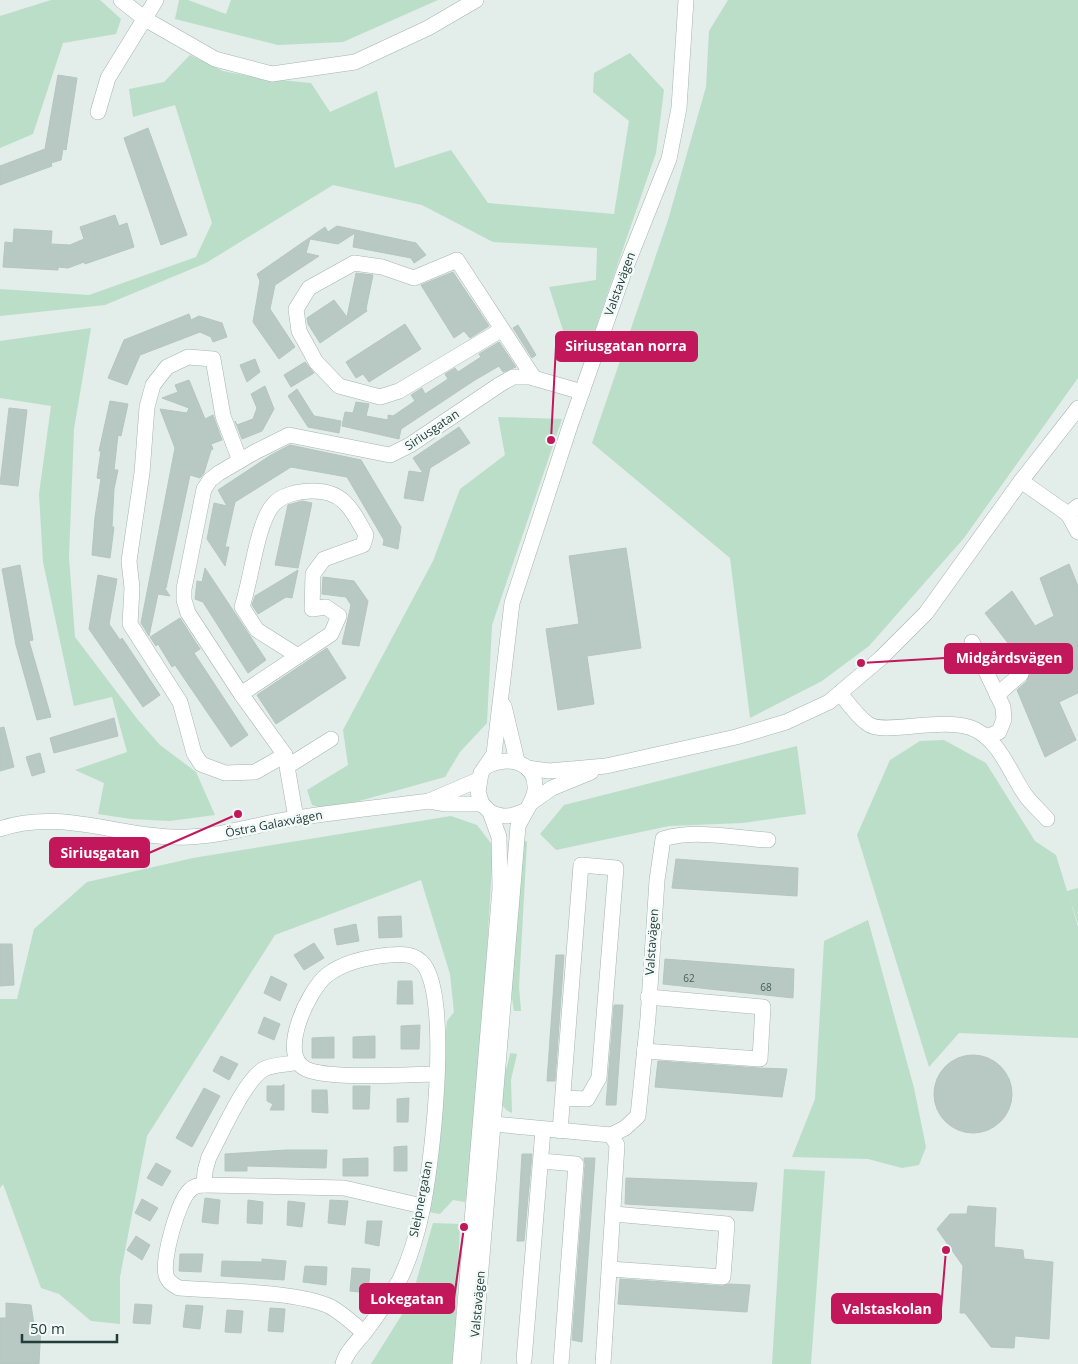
<svg xmlns="http://www.w3.org/2000/svg" width="1078" height="1364" font-family="'Open Sans',sans-serif">
<style>
.green{fill:#bbdec9}
.building{fill:#b8c8c3;stroke:#b5c6c1}
.lines{fill:none;stroke-linecap:round;stroke-linejoin:round}
.minor-casing{stroke:#a5b5b1;stroke-width:16}
.minor{stroke:#fff;stroke-width:15}
.labels{text-anchor:middle;stroke-width:5;stroke-linejoin:round;paint-order:stroke}
.number-label{font-size:10px;fill:#48605c}
.street-label{font-size:12px;fill:#223e3a;stroke:#f3f9f7}
.leader{fill:none;stroke:#c2185b;stroke-width:2}
.callout-dot{fill:#c2185b;stroke:#f3f9f7;stroke-width:2}
.callout{fill:#c2185b;stroke:#c2185b;stroke-width:2}
.callout-label{font-size:14px;text-anchor:middle;font-weight:bold;fill:#fff}
</style>
<rect width="100%" height="100%" fill="#e3ede9"/>
<g class="green">
<polygon points="51,0 100,0 121,19 116,34 63,43 33,134 0,148 0,16"/>
<polygon points="179,0 188,0 226,14 231,0 438,0 343,42 278,45 175,19"/>
<polygon points="728,0 1078,0 1078,378 964,538 869,646 822,681 750,718 730,558 592,443 668,220 706,87 709,31"/>
<polygon points="630,53 664,90 656,153 585,359 570,352 549,287 596,280 597,248 493,242 422,205 333,185 206,263 105,305 0,316 0,289 89,295 196,257 212,223 175,105 133,117 129,89 164,82 190,55 223,71 259,78 311,83 330,112 377,91 395,168 451,150 488,203 614,214 629,121 593,92 594,73"/>
<polygon points="91,328 74,429 69,557 75,637 138,720 160,745 196,772 215,815 170,821 131,819 98,814 104,783 75,770 127,752 112,697 74,706 43,562 39,494 51,406 0,398 0,341"/>
<polygon points="498,417 562,419 492,625 487,723 460,752 445,777 327,810 312,805 307,790 348,765 343,730 433,561 460,489 505,455"/>
<polygon points="944,740 986,763 1035,841 1056,855 1067,891 1078,888 1078,924 1070,899 1078,927 1078,1038 959,1033 929,1067 857,835 890,760 920,741"/>
<polygon points="797,746 806,814 743,823 669,826 556,850 540,834 564,805"/>
<polygon points="451,816 477,825 493,846 475,1166 465,1202 453,1200 440,1214 428,1212 447,1021 454,1012 450,974 421,880 275,935 147,1136 120,1277 120,1324 91,1321 59,1294 41,1288 3,1184 0,1188 0,999 17,999 34,929 87,882 193,858"/>
<polygon points="521,838 527,842 519,987 521,1011 514,1011 511,991"/>
<polygon points="868,920 914,1088 926,1147 919,1165 902,1168 868,1159 792,1157 815,1099 824,941"/>
<path d="M510,1053L517,1054L511,1080L512,1113C489,1104 508,1071 510,1053Z"/>
<polygon points="784,1169 825,1171 811,1364 772,1364"/>
<polygon points="433,1223 460,1224 454,1364 371,1364 411,1300"/>
</g>
<g class="building">
<polygon points="58,75 77,78 66,150 63,149 61,160 51,163 52,166 0,185 0,166 45,149"/>
<polygon points="148,128 187,235 161,245 124,138"/>
<polygon points="115,215 119,226 127,223 134,247 85,264 84,262 68,268 58,267 58,270 3,267 5,242 13,243 14,229 52,231 51,244 70,245 84,239 80,227"/>
<polygon points="337,226 416,243 426,255 414,263 411,258 353,247 355,233 338,244 310,239 306,253 319,256 275,285 270,309 295,347 279,359 253,322 260,281 257,274 325,227 328,232"/>
<polygon points="453,272 489,326 470,338 464,331 454,338 421,285"/>
<polygon points="356,273 373,275 366,309 367,311 320,343 308,324 307,318 334,300 347,317"/>
<polygon points="189,314 191,320 199,316 222,323 227,337 213,342 211,337 200,332 140,355 127,385 108,378 124,340"/>
<polygon points="405,324 421,349 369,382 363,374 356,378 346,362"/>
<polygon points="518,325 536,355 532,358 513,328"/>
<polygon points="499,342 516,367 503,372 499,366 475,380 401,429 399,439 342,426 345,412 353,413 356,402 369,404 366,416 388,420 388,415 393,416 415,401 411,395 422,388 425,394 439,385 448,379 445,374 455,368 458,372 481,357 479,354"/>
<polygon points="255,359 260,372 247,382 240,365"/>
<polygon points="305,362 314,373 291,387 284,375"/>
<polygon points="189,380 205,419 213,415 222,440 211,444 213,449 211,450 204,473 200,478 190,475 166,588 164,587 170,596 158,594 149,636 141,623 175,448 160,409 187,413 189,408 162,398 178,392 175,385"/>
<polygon points="265,386 274,409 262,431 242,439 235,421 237,425 253,419 257,408 251,394"/>
<polygon points="297,389 314,416 341,421 339,433 308,427 288,396"/>
<polygon points="110,401 128,404 121,436 118,435 114,470 118,470 114,489 112,527 114,527 110,558 92,555 95,517 101,479 97,478 101,451 99,451"/>
<polygon points="9,408 27,410 18,486 0,484"/>
<polygon points="459,427 470,443 430,468 423,501 404,498 409,471 423,473 413,458"/>
<polygon points="290,445 361,460 401,527 398,549 383,545 384,540 347,477 291,467 235,502 225,547 229,547 225,566 207,539 214,503 227,506 218,490 271,455"/>
<polygon points="302,501 312,503 298,568 275,565 288,505"/>
<polygon points="626,548 641,648 587,656 594,704 558,710 546,629 579,624 569,556"/>
<polygon points="1069,564 1078,586 1078,693 1059,702 1076,740 1045,757 1017,690 1027,681 1030,672 985,613 1012,591 1035,626 1054,616 1040,578"/>
<polygon points="20,565 33,640 29,641 51,717 37,720 16,645 2,569"/>
<polygon points="205,568 266,660 248,673 203,602 195,599 197,581 202,582"/>
<polygon points="298,570 292,598 286,597 258,614 252,605 255,596"/>
<polygon points="98,575 117,579 109,624 120,640 122,638 160,695 143,707 89,629"/>
<polygon points="323,577 354,581 368,601 359,646 342,644 351,605 346,597 322,594"/>
<polygon points="180,618 200,649 194,653 248,735 231,747 175,665 172,667 158,644 156,646 150,637"/>
<polygon points="327,648 346,678 276,724 257,695"/>
<polygon points="114,718 118,736 54,753 50,738"/>
<polygon points="4,727 14,767 0,771 0,728"/>
<polygon points="40,753 45,772 32,776 26,757"/>
<polygon points="676,859 798,868 797,896 672,888"/>
<polygon points="401,916 402,937 379,938 378,917"/>
<polygon points="356,924 359,941 337,945 334,929"/>
<polygon points="314,943 324,958 304,970 294,955"/>
<polygon points="0,944 12,944 14,985 0,986"/>
<polygon points="556,955 564,955 555,1081 547,1081"/>
<polygon points="665,959 794,969 793,998 663,984"/>
<polygon points="271,976 287,984 280,1001 264,993"/>
<polygon points="398,981 412,981 413,1004 397,1004"/>
<polygon points="614,1005 623,1005 616,1105 606,1105"/>
<polygon points="264,1017 280,1024 274,1040 258,1033"/>
<polygon points="420,1025 419,1049 401,1049 401,1026"/>
<polygon points="375,1036 375,1058 353,1058 353,1037"/>
<polygon points="334,1037 334,1058 312,1058 312,1038"/>
<circle cx="973" cy="1094" r="39"/>
<polygon points="221,1056 238,1064 229,1080 213,1071"/>
<polygon points="658,1061 759,1068 787,1069 782,1097 655,1087"/>
<polygon points="284,1084 284,1110 270,1110 273,1104 267,1101 267,1086 282,1086"/>
<polygon points="353,1086 370,1086 369,1109 353,1109"/>
<polygon points="204,1088 220,1096 192,1147 176,1138"/>
<polygon points="312,1090 327,1090 328,1113 312,1112"/>
<polygon points="409,1098 408,1122 397,1122 397,1099"/>
<polygon points="407,1146 407,1171 394,1171 394,1147"/>
<polygon points="286,1150 327,1150 326,1168 247,1166 247,1171 225,1171 225,1154"/>
<polygon points="522,1154 532,1154 524,1241 517,1241"/>
<polygon points="368,1158 368,1176 343,1176 343,1159"/>
<polygon points="584,1158 595,1158 582,1342 572,1340 585,1165"/>
<polygon points="156,1163 171,1171 162,1186 147,1178"/>
<polygon points="626,1178 757,1183 753,1211 625,1204"/>
<polygon points="205,1198 220,1200 218,1224 202,1222"/>
<polygon points="142,1199 158,1208 150,1221 135,1213"/>
<polygon points="248,1200 263,1202 262,1224 247,1223"/>
<polygon points="330,1200 348,1201 345,1225 328,1223"/>
<polygon points="288,1201 305,1203 302,1227 287,1225"/>
<polygon points="968,1206 996,1208 994,1247 1023,1250 1024,1259 1053,1262 1049,1339 1015,1336 1014,1348 991,1347 965,1313 960,1313 963,1266 937,1229 950,1214 967,1214"/>
<polygon points="367,1221 382,1221 379,1246 365,1243"/>
<polygon points="136,1236 150,1245 142,1260 127,1250"/>
<polygon points="180,1254 203,1254 201,1272 179,1271"/>
<polygon points="262,1259 286,1261 284,1280 221,1276 222,1261 262,1262"/>
<polygon points="305,1266 327,1267 326,1285 303,1282"/>
<polygon points="352,1268 370,1269 368,1293 350,1291"/>
<polygon points="620,1279 722,1286 729,1284 750,1285 747,1312 618,1304"/>
<polygon points="6,1303 31,1305 34,1324 41,1325 39,1364 0,1364 0,1318 6,1318"/>
<polygon points="135,1304 152,1305 150,1324 133,1323"/>
<polygon points="186,1305 203,1306 200,1329 183,1327"/>
<polygon points="270,1308 285,1309 283,1332 268,1331"/>
<polygon points="227,1310 243,1311 241,1333 225,1332"/>
</g>
<g class="lines">
<defs>
<g id="minor">
<polyline points="121,0 145,19 215,59 272,74 355,62 428,28 476,0"/>
<polyline points="98,112 108,78 156,0"/>
<polyline points="501,330 399,391 380,397 339,386 316,362 299,331 296,309 309,288 354,263 382,267 414,278 457,260 534,378"/>
<polyline points="240,461 223,416 213,359 188,357 167,367 153,385 147,407 142,473 129,561 132,588 130,624 180,702 194,753 201,764 225,773 255,772 285,755"/>
<polyline points="1021,481 1068,514 1078,506"/>
<polyline points="1068,514 1078,532"/>
<polyline points="972,642 1003,707 1004,719 999,732 986,737"/>
<polyline points="983,665 1004,652 1021,674 997,695"/>
<path d="M840,693C848,703 857,716 868,724C884,736 946,715 976,730C1002,744 1010,774 1026,796C1032,804 1040,811 1047,819"/>
<path d="M241,694L331,634L339,616L326,607L312,609L313,574L324,559L363,545L366,535C352,510 344,490 311,491C299,491 281,495 273,505C257,523 251,581 242,607L257,630L298,656"/>
<polyline points="504,706 517,761"/>
<polyline points="288,766 331,739"/>
<polyline points="527,768 549,771 606,766 736,737 786,722 829,702 881,658 926,613 1021,481 1078,408"/>
<polyline points="429,801 478,780"/>
<polyline points="532,802 552,788 591,772"/>
<path d="M490,812C503,818 511,817 524,811"/>
<polyline points="296,818 285,755 241,694 188,613 184,600 184,589 204,489 210,480 219,473 255,452 289,435 390,455 410,445 499,385 513,377 530,377 582,392"/>
<path d="M0,829C61,807 126,840 188,837C225,836 260,823 297,818C341,811 385,807 429,801L446,804H482"/>
<polyline points="644,1051 760,1059 763,1007 648,997"/>
<path d="M483,1123L611,1135L625,1128L638,1116L648,1018L657,880L663,839C696,829 734,838 768,840"/>
<polyline points="560,1131 581,865 616,868 599,1078 587,1099 563,1098"/>
<polyline points="541,1161 576,1164 561,1364"/>
<path d="M204,1185L205,1171L209,1157C220,1137 245,1079 264,1069C274,1064 287,1065 298,1062"/>
<polyline points="610,1269 723,1277 727,1224 614,1214"/>
<path d="M364,1333C354,1324 343,1314 331,1307C298,1291 218,1291 179,1288C173,1285 168,1282 166,1275C162,1259 178,1201 190,1190C194,1186 199,1185 204,1185L344,1188L422,1206"/>
<polyline points="524,1360 543,1130"/>
<path d="M343,1364C346,1352 357,1342 365,1332C377,1316 389,1299 399,1281C409,1261 416,1238 421,1216C432,1168 451,1002 424,965C415,953 402,954 389,955C368,957 344,962 327,975C309,989 277,1055 306,1069C329,1080 408,1074 436,1074"/>
<polyline points="460,1364 500,889 499,837 490,812 482,804 478,792 481,773 494,754 512,603 570,426 624,272 669,159 679,108 686,0"/>
<path d="M473,1364L518,826C523,815 534,801 535,790C537,762 508,755 487,766"/>
<polyline points="603,1364 617,1145 611,1135"/>
</g>
</defs>
<use href="#minor" class="minor-casing"/>
<use href="#minor" class="minor"/>
</g>
<g class="labels">
<g class="number-label">
<text x="689" y="982">62</text>
<text x="766" y="991">68</text>
</g>
<g class="street-label">
<text transform="translate(620 284) rotate(-70)" y="4">Valstavägen</text>
<text transform="translate(432 430) rotate(-34)" y="4">Siriusgatan</text>
<text transform="translate(274 824) rotate(-11)" y="4">Östra Galaxvägen</text>
<text transform="translate(652 942) rotate(-86)" y="4">Valstavägen</text>
<text transform="translate(421 1199) rotate(-79)" y="4">Sleipnergatan</text>
<text transform="translate(478 1304) rotate(-85)" y="4">Valstavägen</text>
</g>
</g>
<path class="leader" d="M551 440L556 346M861 663L945 658M238 814L149 853M464 1227L454 1299M946 1250L941 1309"/>
<g class="callout-dot">
<circle cx="551" cy="440" r="5"/>
<circle cx="861" cy="663" r="5"/>
<circle cx="238" cy="814" r="5"/>
<circle cx="464" cy="1227" r="5"/>
<circle cx="946" cy="1250" r="5"/>
</g>
<g class="callout">
<rect x="556" y="332" width="141" height="29" rx="5"/>
<rect x="945" y="644" width="127" height="29" rx="5"/>
<rect x="50" y="838" width="99" height="29" rx="5"/>
<rect x="360" y="1284" width="94" height="29" rx="5"/>
<rect x="832" y="1294" width="109" height="29" rx="5"/>
</g>
<g class="callout-label">
<text x="626" y="351">Siriusgatan norra</text>
<text x="1009" y="663">Midgårdsvägen</text>
<text x="100" y="858">Siriusgatan</text>
<text x="407" y="1304">Lokegatan</text>
<text x="887" y="1314">Valstaskolan</text>
</g>
<path d="M22 1334v8h95v-8" fill="none" stroke="#223e3a" stroke-width="2.5"/>
<text x="30" y="1334" font-size="15" fill="#223e3a" stroke="#f3f9f7" stroke-width="4" paint-order="stroke">50 m</text>
</svg>
